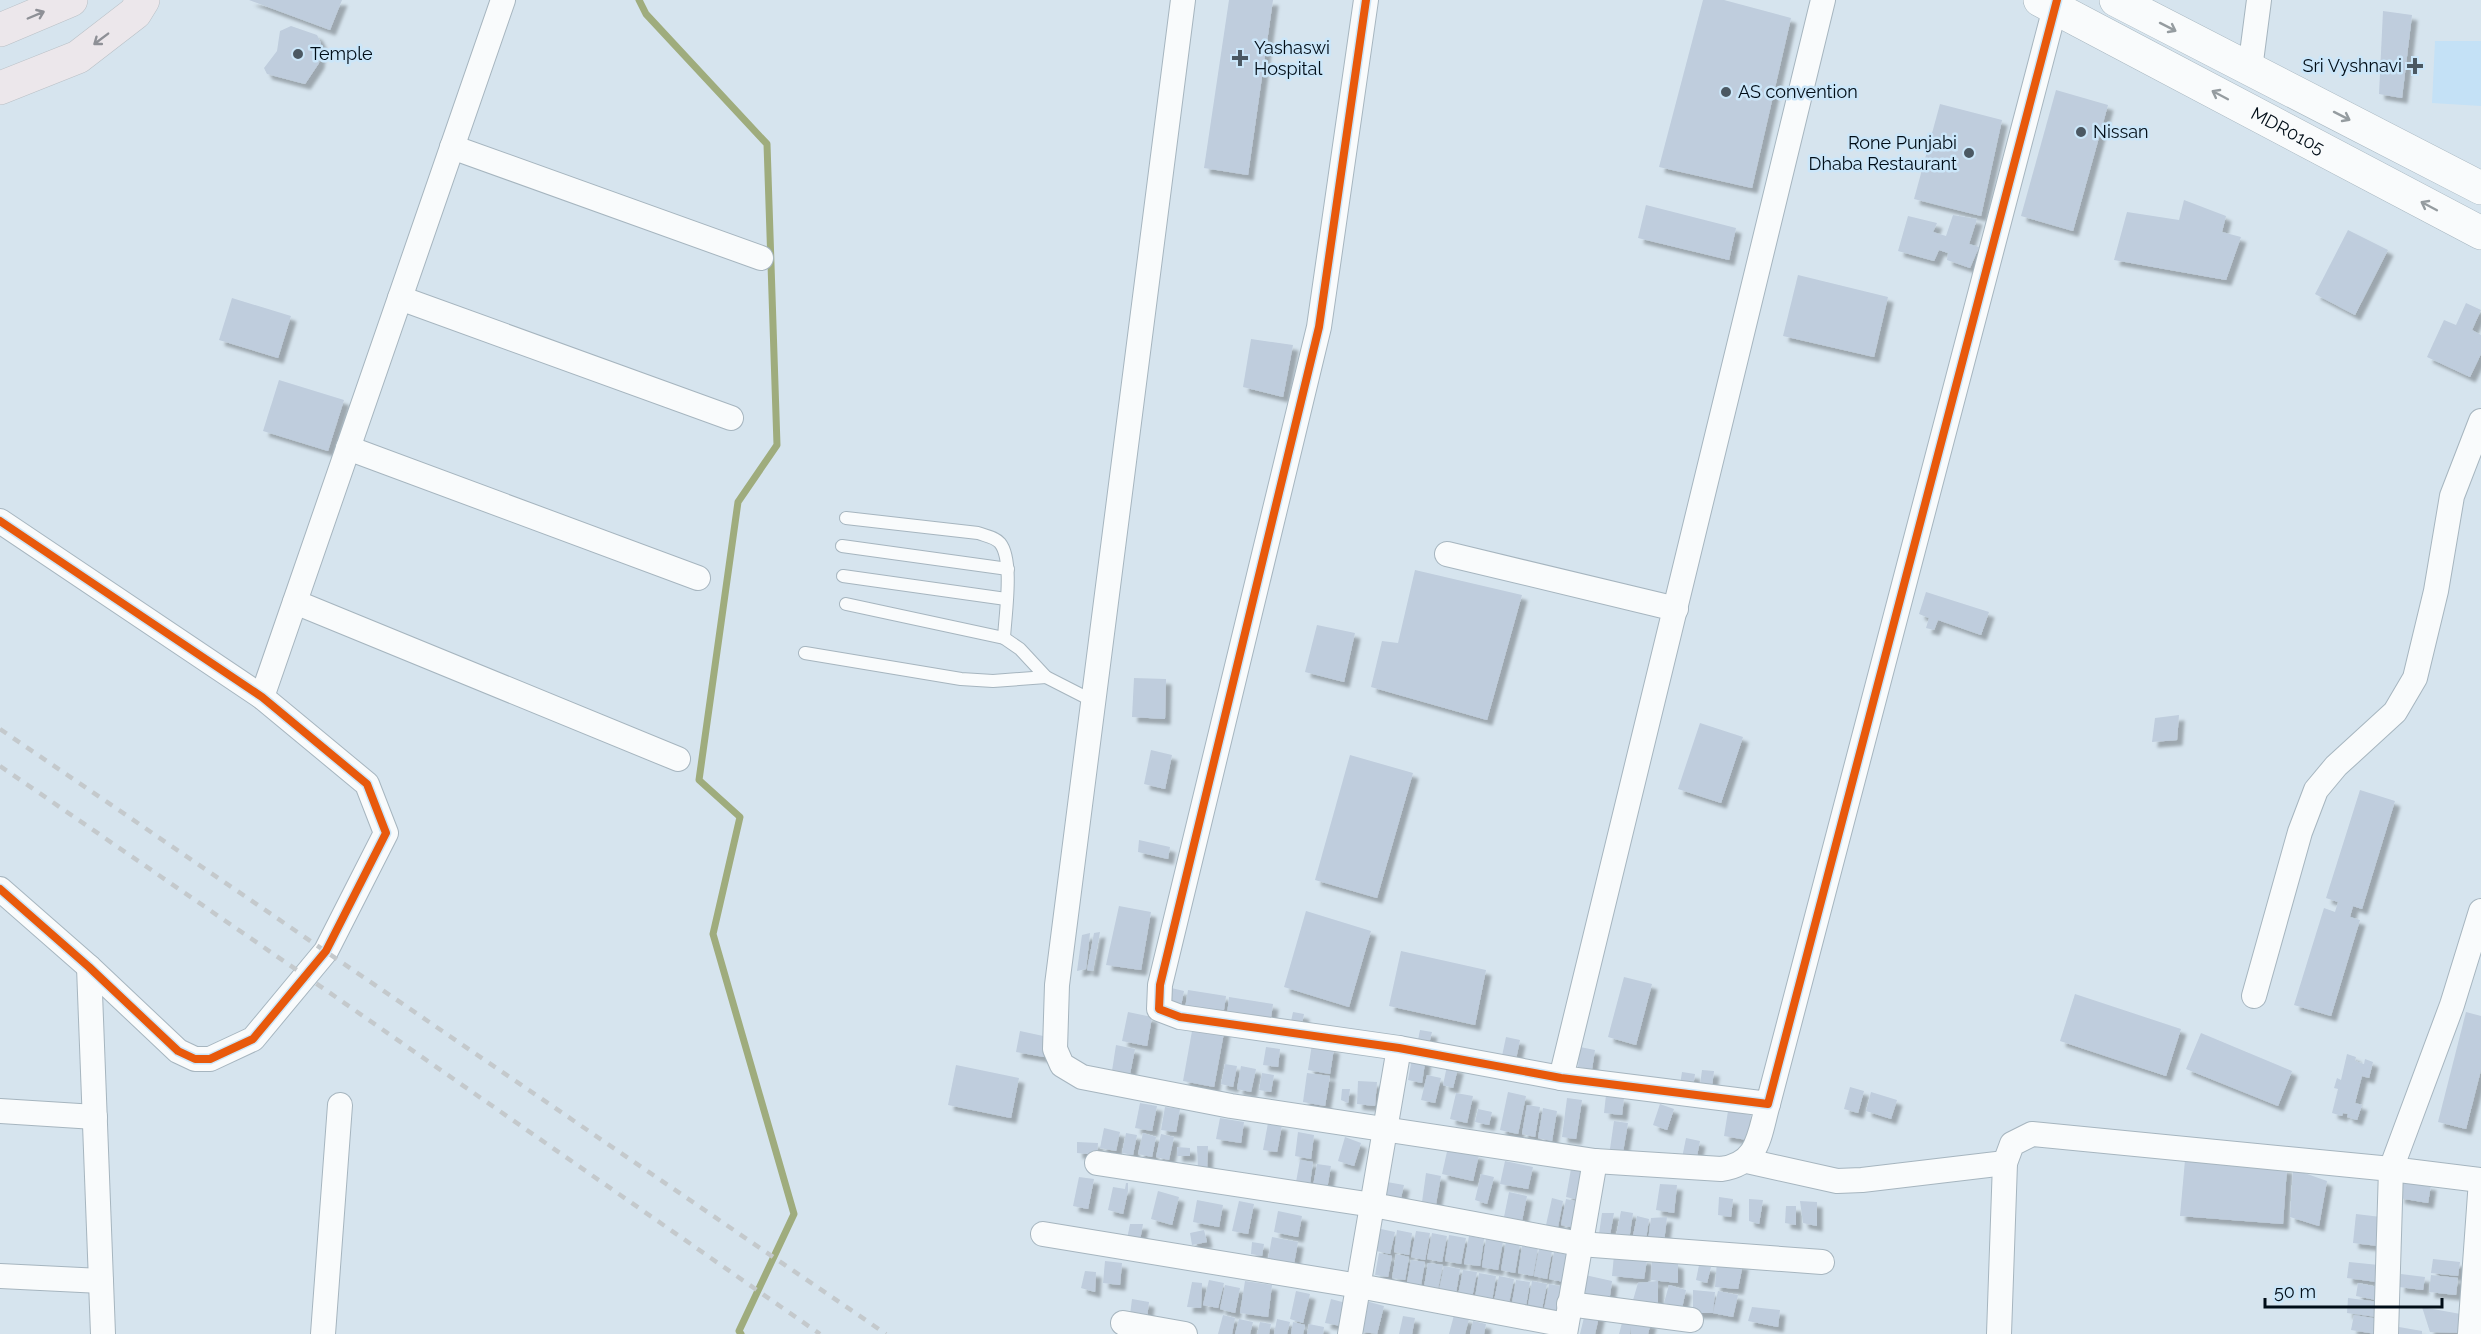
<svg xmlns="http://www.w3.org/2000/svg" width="2481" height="1334" font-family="Raleway,sans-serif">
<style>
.built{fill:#c4e1f6}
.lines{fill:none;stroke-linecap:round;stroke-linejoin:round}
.stream{stroke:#9fac7d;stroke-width:7}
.building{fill:#bfcddd;filter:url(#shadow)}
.lane-casing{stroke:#a6b5bf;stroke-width:14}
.street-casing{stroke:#a6b5bf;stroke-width:26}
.secondary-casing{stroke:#a6b5bf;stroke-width:34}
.primary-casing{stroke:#b9c0c6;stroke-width:34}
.lane{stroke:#f9fbfc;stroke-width:12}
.street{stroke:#f9fbfc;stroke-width:24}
.secondary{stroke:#f9fbfc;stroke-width:33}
.primary{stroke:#ece7eb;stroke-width:33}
.rail{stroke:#c4c9cc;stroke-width:4.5;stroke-dasharray:8 8;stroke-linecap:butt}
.cycleway-casing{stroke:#cbe6f9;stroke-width:11}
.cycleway{stroke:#e8590c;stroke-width:8}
.oneway{stroke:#8e9096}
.oneway2{stroke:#959ca0}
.poi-dot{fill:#4b5862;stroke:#cbe6f9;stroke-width:2}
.labels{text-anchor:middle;stroke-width:5;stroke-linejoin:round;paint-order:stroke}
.poi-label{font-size:18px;fill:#000d17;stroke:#cbe6f9;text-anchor:start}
.street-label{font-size:18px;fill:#000d17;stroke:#cbe6f9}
</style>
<defs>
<filter id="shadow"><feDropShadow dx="5.5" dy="5.5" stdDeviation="1.5" flood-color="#0004"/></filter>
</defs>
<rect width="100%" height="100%" fill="#d6e4ee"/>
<polygon class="built" points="2435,41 2481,41 2481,106 2432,103"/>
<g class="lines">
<polyline class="stream" points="639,0 646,14 767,144 777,445 738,502 699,780 740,817 713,934 794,1214 739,1331 741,1334"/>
</g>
<g class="building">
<polygon points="249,0 342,0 330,30"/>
<polygon points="1229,0 1273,0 1248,175 1204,168"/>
<polygon points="1703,0 1724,0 1791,18 1752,188 1659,167"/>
<polygon points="2383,11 2412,15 2402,98 2379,94"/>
<polygon points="291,26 317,35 321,43 319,63 305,84 267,74 264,68 277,51 280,31"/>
<polygon points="2056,90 2108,105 2073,231 2021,216"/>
<polygon points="1940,104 2002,120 1981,216 1914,199"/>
<polygon points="2184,200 2226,216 2222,232 2241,237 2226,280 2114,260 2127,212 2179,220"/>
<polygon points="1646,205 1736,228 1729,260 1638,238"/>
<polygon points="1953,215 1977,219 1969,244 1979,247 1970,268 1947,260 1948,253 1939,250 1934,261 1898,251 1908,216 1937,223 1933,232 1946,236"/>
<polygon points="2348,230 2388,250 2355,315 2315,294"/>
<polygon points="1798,275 1888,297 1874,357 1783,336"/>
<polygon points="232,298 291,316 278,358 219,340"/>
<polygon points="2466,303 2481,310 2472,330 2481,335 2481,354 2470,377 2427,357 2444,320 2456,325"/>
<polygon points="1251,339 1293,345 1283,397 1243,387"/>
<polygon points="279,380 344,400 328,451 263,431"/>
<polygon points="1415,570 1522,595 1487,720 1371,687 1382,641 1398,643"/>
<polygon points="1926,592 1989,612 1981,635 1938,620 1934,630 1926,628 1929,618 1919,614"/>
<polygon points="1317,625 1355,633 1344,682 1305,672"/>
<polygon points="1134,678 1166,679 1165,719 1132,717"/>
<polygon points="2179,715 2177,740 2152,742 2155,718"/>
<polygon points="1700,723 1743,737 1721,803 1678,789"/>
<polygon points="1151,750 1172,755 1165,789 1144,784"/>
<polygon points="1350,755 1413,773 1377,898 1315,880"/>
<polygon points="2360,790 2395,801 2362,909 2353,906 2350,917 2360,920 2331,1016 2294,1005 2324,908 2335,912 2338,902 2326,898"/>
<polygon points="1139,840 1170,847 1168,859 1138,852"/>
<polygon points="1119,906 1151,912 1141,970 1106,965"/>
<polygon points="1306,911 1371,931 1349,1007 1284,987"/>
<polygon points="1100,932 1093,971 1087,970 1094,933"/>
<polygon points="1090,933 1086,969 1077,971 1082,935"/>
<polygon points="1401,951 1486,970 1475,1025 1389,1006"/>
<polygon points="1624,977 1652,984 1636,1045 1608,1037"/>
<polygon points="1167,987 1184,991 1180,1011 1163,1007"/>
<polygon points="1188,990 1226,996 1223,1016 1185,1009"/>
<polygon points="2075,994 2181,1029 2166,1076 2060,1041"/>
<polygon points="1229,997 1273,1004 1270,1024 1227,1016"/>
<polygon points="1128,1012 1152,1017 1147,1046 1122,1041"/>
<polygon points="1293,1012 1304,1014 1301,1028 1290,1026"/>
<polygon points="2466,1012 2481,1016 2481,1070 2466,1129 2438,1122"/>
<polygon points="1194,1020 1225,1027 1214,1087 1183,1081"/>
<polygon points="1420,1030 1432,1032 1428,1048 1417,1045"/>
<polygon points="1020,1031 1048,1037 1044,1057 1016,1052"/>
<polygon points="2201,1033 2292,1071 2278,1106 2186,1069"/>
<polygon points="1506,1037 1520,1040 1516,1059 1502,1056"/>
<polygon points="1312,1044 1334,1048 1330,1074 1308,1070"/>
<polygon points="1116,1045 1135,1049 1130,1074 1112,1071"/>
<polygon points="1266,1047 1280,1049 1278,1067 1263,1065"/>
<polygon points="1580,1047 1595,1050 1592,1069 1578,1067"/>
<polygon points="1413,1053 1426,1056 1422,1083 1408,1080"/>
<polygon points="2347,1054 2356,1057 2355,1061 2364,1064 2365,1059 2373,1062 2369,1078 2362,1076 2355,1103 2362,1105 2357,1120 2347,1117 2348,1114 2343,1113 2342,1116 2332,1113 2338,1089 2334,1088 2337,1078 2341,1080"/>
<polygon points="1225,1064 1237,1066 1233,1087 1221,1084"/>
<polygon points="956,1065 1019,1078 1011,1118 948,1105"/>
<polygon points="1241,1066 1256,1069 1251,1092 1237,1089"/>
<polygon points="1447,1066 1458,1068 1453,1088 1443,1085"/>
<polygon points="1702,1070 1714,1071 1712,1086 1700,1085"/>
<polygon points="1682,1072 1695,1074 1693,1087 1680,1085"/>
<polygon points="1262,1073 1274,1075 1271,1092 1259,1090"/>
<polygon points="1307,1073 1330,1076 1325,1106 1303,1102"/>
<polygon points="1427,1075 1441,1078 1435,1103 1421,1100"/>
<polygon points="1358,1081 1377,1082 1375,1106 1357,1104"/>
<polygon points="1850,1087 1864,1091 1858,1113 1844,1109"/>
<polygon points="1342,1089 1350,1089 1348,1103 1341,1100"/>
<polygon points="1508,1092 1526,1096 1518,1134 1500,1130"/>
<polygon points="1871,1092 1897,1100 1891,1119 1866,1111"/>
<polygon points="1456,1093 1473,1096 1467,1123 1450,1119"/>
<polygon points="1606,1095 1624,1098 1622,1115 1604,1113"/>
<polygon points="1567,1098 1582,1100 1576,1139 1562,1137"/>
<polygon points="1140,1103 1157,1106 1152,1131 1135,1128"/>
<polygon points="1660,1104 1674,1109 1667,1130 1653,1125"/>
<polygon points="1527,1105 1540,1107 1535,1137 1522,1134"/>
<polygon points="1165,1107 1180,1109 1176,1132 1161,1130"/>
<polygon points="1543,1108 1557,1111 1552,1141 1538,1138"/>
<polygon points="1478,1109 1492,1112 1489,1125 1475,1122"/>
<polygon points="1728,1111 1751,1115 1747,1140 1724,1136"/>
<polygon points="1220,1118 1244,1122 1241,1143 1216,1139"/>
<polygon points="1614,1121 1628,1123 1623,1152 1610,1149"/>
<polygon points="1268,1123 1282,1125 1277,1152 1263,1150"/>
<polygon points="1104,1128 1120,1132 1116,1151 1100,1148"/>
<polygon points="1298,1132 1314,1135 1311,1159 1295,1156"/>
<polygon points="1126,1133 1137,1135 1133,1155 1122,1153"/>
<polygon points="1143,1133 1156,1137 1152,1157 1138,1154"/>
<polygon points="1161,1134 1174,1137 1169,1160 1156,1157"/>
<polygon points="1345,1137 1361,1143 1354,1166 1338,1161"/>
<polygon points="1686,1138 1700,1141 1696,1161 1682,1158"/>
<polygon points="1077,1142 1098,1143 1097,1155 1077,1153"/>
<polygon points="1197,1146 1208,1146 1207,1170 1198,1169"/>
<polygon points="1177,1147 1190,1148 1190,1156 1177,1156"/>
<polygon points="1448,1147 1479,1155 1473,1181 1442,1174"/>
<polygon points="1300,1160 1313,1162 1310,1184 1296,1182"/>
<polygon points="2185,1160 2287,1168 2283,1224 2180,1216"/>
<polygon points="1505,1161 1533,1167 1528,1189 1500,1184"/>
<polygon points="1317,1164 1331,1166 1327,1189 1313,1186"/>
<polygon points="1571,1169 1584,1172 1579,1200 1566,1197"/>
<polygon points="2293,1169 2327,1181 2319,1226 2290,1217"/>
<polygon points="1426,1173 1441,1176 1436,1204 1422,1202"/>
<polygon points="1481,1174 1494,1177 1487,1204 1475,1200"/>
<polygon points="1079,1177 1094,1179 1088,1209 1073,1206"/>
<polygon points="2401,1181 2431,1185 2428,1203 2399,1198"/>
<polygon points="1387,1182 1404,1185 1401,1198 1385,1195"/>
<polygon points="1126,1183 1128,1183 1128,1191 1123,1214 1108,1210 1113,1187 1125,1189"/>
<polygon points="1660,1184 1677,1185 1674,1213 1656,1210"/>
<polygon points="1158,1191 1179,1197 1172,1225 1151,1219"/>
<polygon points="1509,1192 1527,1196 1522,1221 1504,1217"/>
<polygon points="1719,1197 1733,1199 1731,1217 1718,1215"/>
<polygon points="1552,1198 1563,1201 1558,1227 1546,1225"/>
<polygon points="1566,1199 1580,1202 1575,1228 1561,1225"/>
<polygon points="1749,1199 1763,1200 1759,1224 1749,1221"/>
<polygon points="1197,1200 1223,1205 1219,1227 1193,1222"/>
<polygon points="1239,1201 1254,1204 1248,1234 1232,1231"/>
<polygon points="1800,1201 1817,1202 1817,1226 1803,1223"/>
<polygon points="1786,1206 1796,1206 1796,1225 1785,1223"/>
<polygon points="1278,1211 1302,1216 1298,1237 1274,1232"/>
<polygon points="1621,1211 1633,1213 1629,1240 1616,1236"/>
<polygon points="1602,1213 1614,1213 1610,1235 1599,1234"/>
<polygon points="2356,1214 2381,1217 2378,1246 2353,1243"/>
<polygon points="1637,1216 1649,1219 1646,1239 1633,1236"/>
<polygon points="1667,1217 1664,1242 1648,1241 1651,1218"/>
<polygon points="1130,1224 1143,1224 1140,1240 1127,1239"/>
<polygon points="1381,1229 1395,1232 1390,1254 1376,1251"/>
<polygon points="1204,1230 1207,1242 1192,1245 1190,1233"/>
<polygon points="1397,1230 1412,1233 1409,1255 1394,1252"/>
<polygon points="1416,1231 1430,1233 1425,1260 1411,1257"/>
<polygon points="1432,1233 1447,1236 1442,1262 1427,1259"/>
<polygon points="1449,1235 1466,1238 1461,1264 1445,1261"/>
<polygon points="1469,1236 1484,1239 1480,1266 1464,1264"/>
<polygon points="1272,1237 1298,1242 1294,1264 1268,1259"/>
<polygon points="1486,1239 1503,1241 1498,1270 1482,1267"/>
<polygon points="1506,1241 1520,1244 1515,1273 1501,1270"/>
<polygon points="1252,1242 1264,1244 1262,1256 1251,1254"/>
<polygon points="1522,1246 1538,1248 1533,1276 1518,1273"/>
<polygon points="1539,1249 1552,1251 1547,1279 1534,1276"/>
<polygon points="1554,1252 1569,1255 1564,1282 1549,1279"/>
<polygon points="1379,1253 1392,1256 1388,1277 1375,1275"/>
<polygon points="1396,1254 1409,1257 1405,1280 1392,1278"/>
<polygon points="1652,1254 1678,1264 1678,1283 1651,1280"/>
<polygon points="1614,1255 1647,1259 1644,1279 1612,1276"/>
<polygon points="2433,1259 2460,1262 2458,1276 2431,1273"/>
<polygon points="1411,1260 1425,1262 1421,1285 1407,1282"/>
<polygon points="1105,1261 1122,1263 1120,1285 1103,1283"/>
<polygon points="1717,1261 1743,1264 1738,1289 1715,1287"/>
<polygon points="2349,1262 2379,1265 2377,1282 2347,1278"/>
<polygon points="1428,1263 1443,1265 1438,1289 1424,1287"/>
<polygon points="1699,1265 1711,1267 1707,1283 1696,1280"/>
<polygon points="1444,1266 1460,1269 1456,1293 1439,1290"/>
<polygon points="1463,1270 1477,1272 1472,1298 1458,1295"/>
<polygon points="1085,1271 1096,1272 1095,1292 1081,1288"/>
<polygon points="1479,1273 1496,1276 1492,1301 1475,1298"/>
<polygon points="2401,1274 2425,1277 2423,1290 2399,1287"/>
<polygon points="1585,1275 1612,1281 1609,1303 1582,1300"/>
<polygon points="2431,1275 2458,1278 2456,1295 2429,1292"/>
<polygon points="1499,1276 1514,1279 1509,1303 1494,1301"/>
<polygon points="1209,1280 1224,1283 1218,1308 1203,1305"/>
<polygon points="1516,1280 1530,1282 1526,1306 1512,1303"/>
<polygon points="1245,1281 1272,1285 1268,1317 1240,1313"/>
<polygon points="1532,1281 1547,1284 1542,1309 1528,1306"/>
<polygon points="1658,1281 1658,1309 1631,1307 1638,1283"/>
<polygon points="1192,1282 1202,1283 1201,1308 1187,1307"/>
<polygon points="2358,1283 2378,1287 2376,1300 2356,1296"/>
<polygon points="1549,1284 1565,1287 1560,1312 1544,1310"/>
<polygon points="1225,1285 1240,1288 1235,1313 1220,1309"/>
<polygon points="1669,1285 1686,1290 1682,1308 1664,1303"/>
<polygon points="1693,1290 1715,1292 1713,1313 1693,1313"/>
<polygon points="1296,1291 1310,1294 1303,1323 1290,1319"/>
<polygon points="1718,1291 1738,1295 1733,1317 1713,1313"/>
<polygon points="2348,1298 2379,1302 2377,1317 2347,1313"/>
<polygon points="1132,1299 1149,1302 1147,1318 1130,1315"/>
<polygon points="1331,1299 1346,1303 1341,1326 1325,1323"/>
<polygon points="1366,1301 1384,1306 1377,1334 1358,1331"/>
<polygon points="1752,1307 1780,1310 1778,1327 1748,1321"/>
<polygon points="2422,1307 2466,1315 2467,1333 2430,1332"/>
<polygon points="1586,1309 1600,1312 1595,1334 1580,1334"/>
<polygon points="1223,1315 1235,1318 1232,1334 1218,1334"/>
<polygon points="1454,1315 1469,1319 1465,1334 1449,1334"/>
<polygon points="2354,1315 2379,1319 2376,1334 2351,1330"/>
<polygon points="1403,1316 1415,1318 1412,1334 1399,1334"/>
<polygon points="1239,1319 1253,1322 1250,1334 1235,1334"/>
<polygon points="1277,1319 1290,1322 1287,1334 1274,1334"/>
<polygon points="1623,1319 1651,1322 1648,1334 1631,1334 1631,1327 1630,1334 1619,1334"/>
<polygon points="1473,1321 1486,1324 1484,1334 1470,1334"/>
<polygon points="1260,1322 1271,1324 1269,1334 1257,1334"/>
<polygon points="1293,1322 1305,1325 1303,1334 1291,1334"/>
<polygon points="1309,1324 1324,1327 1323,1334 1307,1334"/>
<polygon points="2399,1327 2422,1331 2422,1334 2398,1334"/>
</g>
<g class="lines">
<defs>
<g id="lane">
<path d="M846,518L978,533C986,536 995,537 1000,543C1014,560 1005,616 1004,638"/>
<polyline points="842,546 1008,569"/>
<polyline points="843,576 1006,599"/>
<polyline points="846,604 1004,638 1020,649 1046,677 1095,702"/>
<polyline points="805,653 961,679 993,681 1046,677"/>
</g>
<g id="street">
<path d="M1183,0L1057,985L1055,1049L1062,1065L1082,1077L1231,1106L1595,1161L1721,1169C1759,1164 1759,1135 1768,1104"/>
<polyline points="1366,0 1319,327 1160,985 1159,1009 1180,1017 1399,1048 1561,1078 1768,1104 2057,0"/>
<polyline points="2250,69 2259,0"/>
<polyline points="452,147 761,258"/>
<polyline points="400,298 731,418"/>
<polyline points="348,448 698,578"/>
<polyline points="0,521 262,697 367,784 386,833 326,951 253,1039 210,1059 195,1059 178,1051 89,967 0,889"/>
<polyline points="1447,554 1676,609"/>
<polyline points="295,602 678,759"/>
<polyline points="262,697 503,0"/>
<polyline points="89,967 103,1334"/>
<polyline points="2254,996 2300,832 2316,790 2336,766 2395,712 2415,678 2436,591 2452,496 2481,421"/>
<polyline points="1561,1078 1823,0"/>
<polyline points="0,1111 95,1117"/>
<polyline points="1747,1161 1837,1181 1862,1180 2005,1163"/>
<polyline points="1097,1163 1373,1205 1580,1244 1822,1262"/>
<polyline points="2480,1180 2391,1169 2452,1005 2481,911"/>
<polyline points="1043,1234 1359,1286 1566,1325"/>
<polyline points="0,1276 101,1281"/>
<polyline points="1569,1304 1691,1320"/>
<polyline points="1123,1323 1185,1334"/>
<polyline points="323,1334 340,1105"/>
<polyline points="1350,1334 1399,1048"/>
<polyline points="1565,1334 1595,1161"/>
<polyline points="1999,1334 2005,1163 2012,1144 2032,1134 2391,1169 2386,1334"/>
<polyline points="2470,1334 2481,1180"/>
</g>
<g id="secondary">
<path id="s1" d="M2040,0L2481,233"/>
<polyline points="2116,0 2481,188"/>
</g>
<g id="primary">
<polyline points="0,30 71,0"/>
<polyline points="0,88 78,57 135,13 143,0"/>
</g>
</defs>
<use href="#lane" class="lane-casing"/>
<use href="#street" class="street-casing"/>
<use href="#secondary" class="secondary-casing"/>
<use href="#primary" class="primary-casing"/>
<use href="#lane" class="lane"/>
<use href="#street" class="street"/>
<use href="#secondary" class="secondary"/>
<use href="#primary" class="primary"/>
<g class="rail">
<polyline points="0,729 886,1334"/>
<polyline points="0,766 307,977 820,1334"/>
</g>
<defs>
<g id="cycleway">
<polyline points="1366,0 1319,327 1160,985 1159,1009 1180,1017 1399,1048 1561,1078 1768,1104 2057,0"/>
<polyline points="0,521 262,697 367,784 386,833 326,951 253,1039 210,1059 195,1059 178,1051 89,967 0,889"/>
</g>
</defs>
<use href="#cycleway" class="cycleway-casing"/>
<use href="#cycleway" class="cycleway"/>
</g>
<defs><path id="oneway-shaft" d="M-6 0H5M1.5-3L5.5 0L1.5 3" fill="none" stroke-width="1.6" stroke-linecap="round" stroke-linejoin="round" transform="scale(1.5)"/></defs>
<g class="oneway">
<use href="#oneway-shaft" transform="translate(36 15) rotate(-23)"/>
<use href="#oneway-shaft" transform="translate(101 39) rotate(143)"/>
</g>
<g class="oneway2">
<use href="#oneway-shaft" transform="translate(2168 27) rotate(27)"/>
<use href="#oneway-shaft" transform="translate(2220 95) rotate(-152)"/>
<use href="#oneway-shaft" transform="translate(2342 116) rotate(27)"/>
<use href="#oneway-shaft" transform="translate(2429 206) rotate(-152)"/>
</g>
<g class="poi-dot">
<circle cx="298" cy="54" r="6"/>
<path d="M1237 49h6v6h6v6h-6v6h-6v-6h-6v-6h6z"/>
<path d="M2412 57h6v6h6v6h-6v6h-6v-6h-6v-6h6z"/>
<circle cx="1726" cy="92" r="6"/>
<circle cx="2081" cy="132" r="6"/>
<circle cx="1969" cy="153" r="6"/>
</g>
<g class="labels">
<g class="poi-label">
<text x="1254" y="54">Yashaswi<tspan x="1254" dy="21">Hospital</tspan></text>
<text x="310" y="60">Temple</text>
<text x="2402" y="72" text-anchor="end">Sri Vyshnavi</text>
<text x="1738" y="98">AS convention</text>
<text x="2093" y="138">Nissan</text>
<text x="1957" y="149" text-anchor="end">Rone Punjabi<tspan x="1957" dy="21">Dhaba Restaurant</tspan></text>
</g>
<g class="street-label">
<text dy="6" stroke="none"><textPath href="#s1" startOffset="280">MDR0105</textPath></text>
</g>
</g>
<path d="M2265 1298v9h177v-9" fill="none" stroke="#000d17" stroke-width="3"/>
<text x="2274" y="1298" font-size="18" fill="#000d17" stroke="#cbe6f9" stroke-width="4.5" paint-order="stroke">50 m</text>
</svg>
